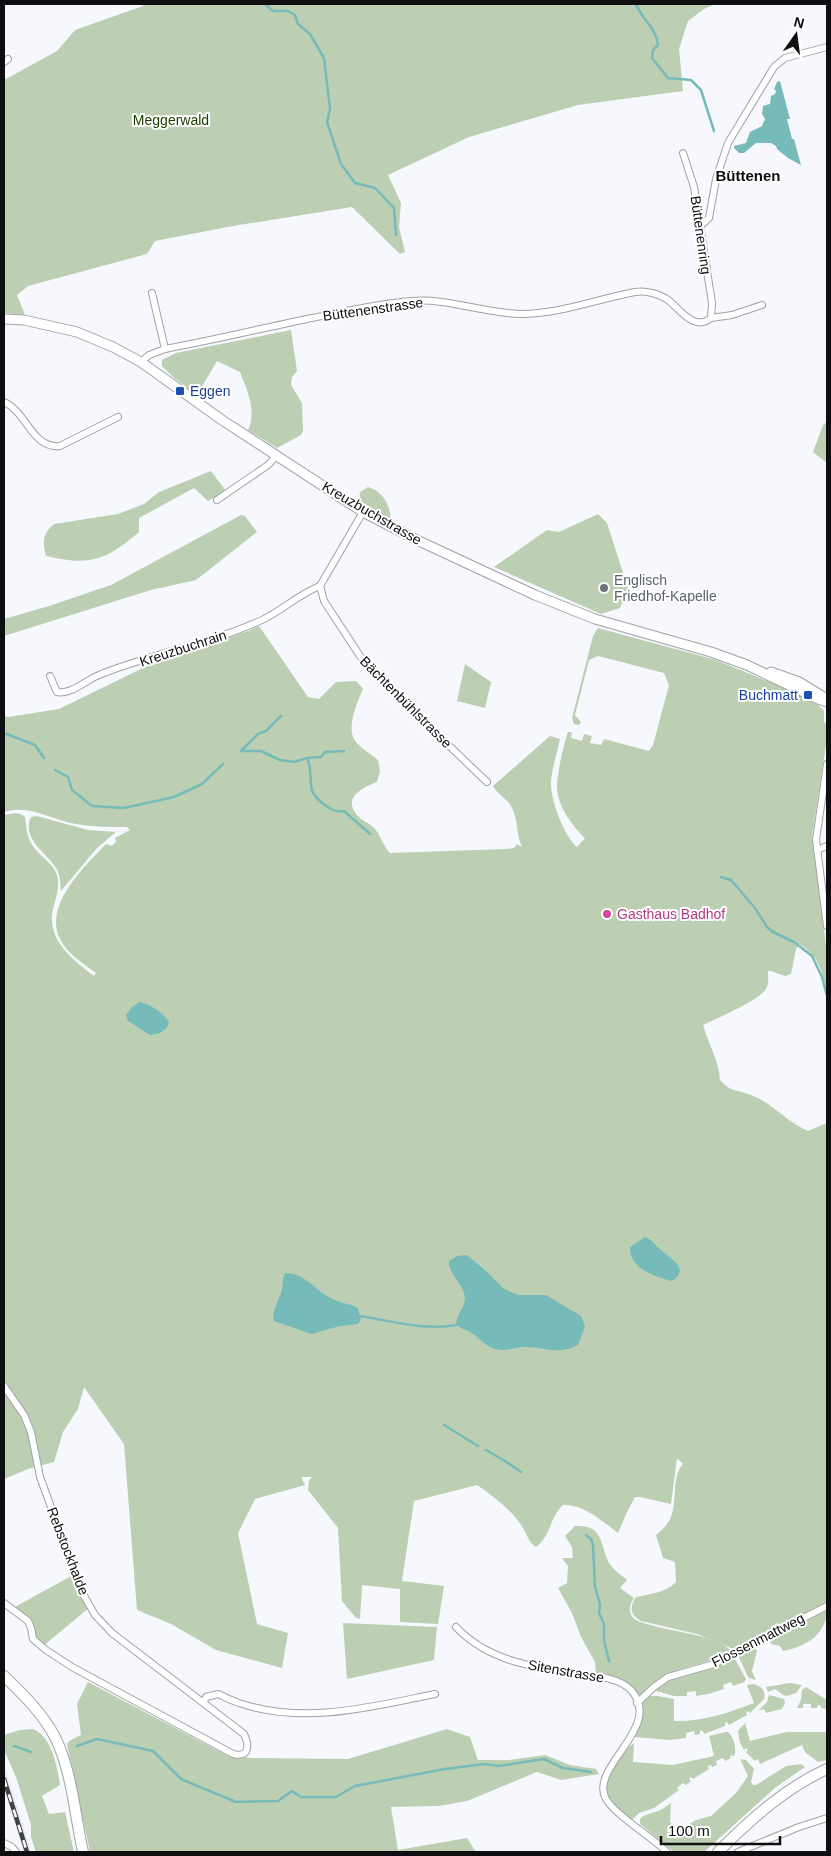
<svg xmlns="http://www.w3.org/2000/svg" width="831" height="1856" font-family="Arial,sans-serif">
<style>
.built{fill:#e7eaf6}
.green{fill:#bccfb3}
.water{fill:#76baba}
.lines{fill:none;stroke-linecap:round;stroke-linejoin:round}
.stream{stroke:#76baba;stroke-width:2.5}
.street-casing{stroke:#a0a2a6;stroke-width:8}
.secondary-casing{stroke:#a0a2a6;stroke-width:11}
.primary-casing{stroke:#a0a2a6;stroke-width:12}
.street{stroke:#fff;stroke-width:6}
.secondary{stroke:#fff;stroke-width:9}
.primary{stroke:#fff;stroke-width:10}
.rail-casing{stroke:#404143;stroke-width:4.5}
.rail{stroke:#fff;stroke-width:2.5;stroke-dasharray:8;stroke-linecap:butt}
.transit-dot{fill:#1a4fb4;stroke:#fff;stroke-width:2}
.worship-dot{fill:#6b7280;stroke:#fff;stroke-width:2}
.hotel-dot{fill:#d1479c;stroke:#fff;stroke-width:2}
.labels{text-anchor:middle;stroke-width:4;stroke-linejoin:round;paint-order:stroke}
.park-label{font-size:14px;fill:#1b4000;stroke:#fff}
.street-label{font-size:14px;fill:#0e0e10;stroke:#fff}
.transit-label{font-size:14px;fill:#164399;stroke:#fff;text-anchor:start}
.worship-label{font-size:14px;fill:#5b616d;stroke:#fff;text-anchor:start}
.hotel-label{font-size:14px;fill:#b23c85;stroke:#fff;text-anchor:start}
.neighbourhood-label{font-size:15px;font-weight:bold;fill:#0e0e10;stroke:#fff}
</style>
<rect width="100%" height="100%" fill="#f6f8fd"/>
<polygon class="built" points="4,1766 14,1796 31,1852 24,1852 4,1789"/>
<g class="green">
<polygon points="144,4 715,4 704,9 688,21 679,49 683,91 578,105 469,137 388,175 401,203 399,227 405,252 400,254 352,207 233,226 155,241 147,254 28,286 17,295 25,315 4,313 4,80 57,51 75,30 143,6"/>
<path d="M291,330L297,371L292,377L291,385L302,403L303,431L301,435L277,448L248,430C257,411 247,390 240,372L217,361L197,395L174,378L162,366V360L176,353Z"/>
<polygon points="827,422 827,463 813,452 823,425"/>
<path d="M211,471L226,491L208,501L194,488L139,518V532C105,561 90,566 46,556C42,542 43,533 54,524L118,514L144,504L159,492Z"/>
<path d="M368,487C383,491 391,506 391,522C379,515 357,509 360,492Z"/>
<polygon points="598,514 607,523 628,588 620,608 601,614 494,567 547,530 559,532"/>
<polygon points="241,515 245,516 257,532 196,580 151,590 4,636 4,619 49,606 111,585"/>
<path d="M259,626L308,697L319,699L336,682L356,681L363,689C357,703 345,729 356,742C362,749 371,754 378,760L380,771L377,782C361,788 341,799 359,817C364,822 371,824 375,829C381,836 383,846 390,853L505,849L514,848L517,844L522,847C516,834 518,820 512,808C508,799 498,795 493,786L550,736L560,739C557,753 552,768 551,782C550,799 564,836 577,847L585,838C572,826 557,805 557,786C557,774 564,743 568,732H572L571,738L582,741L584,734L592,736L590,743L601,745L604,739L649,751L653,745L669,685L664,673L598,656L589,660L575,715L581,722L579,725L574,724L572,718L593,636L598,628L716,660L782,687L818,705L824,711V722L827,725V738L812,837L827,953V991C821,970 819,956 799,944L796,949L791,974L785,976L771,971H768C768,976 769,982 767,987C763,999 715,1019 703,1025C708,1043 719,1061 720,1080C732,1093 736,1089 751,1095C774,1104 786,1122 808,1131L827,1123V1603L791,1620L736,1650L697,1634L641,1621C630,1615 629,1608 636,1597C650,1594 665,1593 676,1582L675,1562L663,1558L656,1535C660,1531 666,1527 669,1521C679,1504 670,1478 683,1464L677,1458L671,1504L640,1497H635L627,1512L618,1533C602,1521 584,1504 563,1505C550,1516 551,1536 536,1547C530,1544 527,1535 523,1528C512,1510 494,1497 477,1485L414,1501L402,1581L444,1586L438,1624L400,1622V1589L362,1585L360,1619L356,1618L342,1601L338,1528L308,1490L309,1481L312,1477H301L305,1485L255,1499L238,1533L257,1624L288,1633L282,1668L216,1650L171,1624L137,1610L124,1444L84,1387L78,1409L63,1432L54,1462L28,1469L4,1479V815C11,814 19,811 25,817C26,825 27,836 31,843C38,856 52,861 57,875C60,887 56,898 53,909C46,940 73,960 94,976L96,973C83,963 67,954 60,939C43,905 85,866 106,844L112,846L116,842L115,838L130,830L127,827C110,827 93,827 76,824C51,820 30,804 4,812V716L8,717L59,709L145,667L248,631Z"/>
<polygon points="465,664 491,682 485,708 457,701"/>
<path d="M37,816L88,830L116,832L97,848L61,891C60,883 61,876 56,868C47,853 21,839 31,817Z"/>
<path d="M575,1526C603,1525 599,1540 608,1561C612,1569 621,1575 627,1580L620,1588L634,1598C629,1605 628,1612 634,1619C655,1631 718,1633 732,1652C712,1662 691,1665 671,1673C659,1677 652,1688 642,1695L637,1694L630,1687L596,1676L595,1662L581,1637L572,1613L558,1588L567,1583L568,1566L562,1558H573L572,1547L565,1536Z"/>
<polygon points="75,1574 90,1607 42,1647 33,1639 31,1628 13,1608"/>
<path d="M827,1609C827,1634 806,1647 783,1651L780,1646L771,1644L770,1638Z"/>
<polygon points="343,1623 437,1627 434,1660 347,1679"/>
<polygon points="754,1646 757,1651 752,1671 756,1680 749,1678 747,1675 738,1655"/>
<polygon points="734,1657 746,1679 744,1682 733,1686 731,1682 723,1685 724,1689 708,1694 696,1696 696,1691 687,1692 687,1696 674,1696 653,1690 671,1679"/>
<polygon points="88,1682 228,1756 252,1758 348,1759 447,1729 470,1737 478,1760 509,1760 545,1755 570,1765 596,1769 599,1774 561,1780 537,1772 467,1801 439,1806 391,1807 398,1850 467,1838 476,1852 90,1852 67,1744 69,1741 81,1735 77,1704"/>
<polygon points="790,1683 802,1685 796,1693 787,1696 783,1695 775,1689 768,1692 766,1687"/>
<path d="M753,1684C761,1686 766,1690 764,1699L750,1713L748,1711L746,1713L747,1715L729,1725L727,1722L725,1723V1726L704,1734L703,1731H700V1734L695,1735L694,1731L686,1733V1738L670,1740L634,1737L642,1703L649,1696H658L674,1699V1721C702,1722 728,1713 754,1703L747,1685Z"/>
<polygon points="806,1687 827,1700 827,1709 821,1708 821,1706 818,1705 817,1708 811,1708 811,1704 803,1704 803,1708 797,1708 801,1700 802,1690"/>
<polygon points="769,1695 784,1699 785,1703 782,1709 766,1713 764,1709 758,1711 767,1702"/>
<polygon points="827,1713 827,1760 818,1762 805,1752 802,1745 760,1764 758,1759 755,1761 746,1752 748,1750 746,1748 744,1750 740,1743 738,1731 745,1723 750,1741 787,1732 826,1732"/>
<path d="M33,1729C52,1737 57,1766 60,1785L42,1796L49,1814L65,1812L74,1852H36L31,1837V1825L16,1777L4,1750V1735L20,1730Z"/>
<path d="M726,1732H728C734,1737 737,1750 734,1757L732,1755L730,1756L731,1758L725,1761L723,1758L716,1761L717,1765L712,1767L711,1765L708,1766L709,1769L693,1779L691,1777L689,1779L691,1781L686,1785L683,1783L677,1788L679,1790L654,1808L639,1813L632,1820C623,1814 611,1806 607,1796C600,1781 622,1751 634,1743L633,1762L673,1765L714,1756L709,1736Z"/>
<polygon points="740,1759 746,1760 754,1769 751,1782 753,1785 756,1785 786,1766 801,1764 805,1767 776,1787 704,1852 674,1852 640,1824 640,1819 643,1816 661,1810 671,1803 670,1822 677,1830 680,1830 696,1820 711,1816 736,1793 748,1776"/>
</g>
<g class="water">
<polygon points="780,81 790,119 787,119 792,139 794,139 801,165 788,158 777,149 776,146 771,143 756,143 744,153 739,153 734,148 734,146 746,143 750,132 762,126 765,119 762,114 763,106 770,104 771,96 775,94 776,91 774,89 777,82"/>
<path d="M140,1002C152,1005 161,1012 169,1021L167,1028L160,1033L150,1035L128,1021L126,1015L132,1007Z"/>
<path d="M645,1237C651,1239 655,1245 660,1249C670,1259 691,1268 672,1281C655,1277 629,1268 630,1247Z"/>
<path d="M467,1255L485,1270L504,1289L518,1295H546L581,1316L585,1326L578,1345C557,1356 543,1346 522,1347C513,1348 504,1352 495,1349C484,1346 479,1337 470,1332C465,1329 461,1329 456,1325C456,1315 465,1308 465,1298C464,1284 448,1274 449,1261L457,1256Z"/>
<path d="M285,1273C304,1273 313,1288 329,1297C338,1303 349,1303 358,1308L361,1320L358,1324L340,1326L311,1334L274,1321C271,1310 280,1300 282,1289C283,1284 282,1279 285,1273Z"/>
</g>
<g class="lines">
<g class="stream">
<polyline points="265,4 273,11 288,11 295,15 298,24 310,34 324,58 330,109 327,122 341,164 355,183 375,188 394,208 396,235"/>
<path d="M636,4C642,20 656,27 658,45L653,50L652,58L668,78L691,80L701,90L714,131"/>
<polyline points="4,733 35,745 44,758"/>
<polyline points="241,751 261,751 280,760 294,762 307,758 321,757 325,752 344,751"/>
<polyline points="241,751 258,734 266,731 281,716"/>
<path d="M307,758C313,772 309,779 312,790C316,801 334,814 344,811L370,834"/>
<polyline points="55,770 68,777 72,790 92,806 124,808 174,797 202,784 223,764"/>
<polyline points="721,877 731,880 755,908 767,927 773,932 794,942 812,956 822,977 827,996"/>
<path d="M360,1316C392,1321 424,1331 456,1325"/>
<polyline points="444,1425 478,1446"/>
<polyline points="486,1450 505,1461 521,1472"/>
<polyline points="586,1535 591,1539 593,1545 595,1587 600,1604 599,1613 604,1624 604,1641 609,1661"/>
<polyline points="14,1746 31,1752"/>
<polyline points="77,1746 97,1739 153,1751 181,1779 236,1802 278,1801 292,1791 301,1797 336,1797 355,1786 445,1769 485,1764 498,1766 544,1759 563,1768 591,1772"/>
</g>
<defs>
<g id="street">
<polyline points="4,62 8,59"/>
<polyline points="699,224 704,223 709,218 716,179 728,143 774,67 785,58 827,47"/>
<polyline points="152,293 165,349"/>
<polyline points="711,318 732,315 762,305"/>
<path d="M141,362L149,355L165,349C213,340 259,329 307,319C341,312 376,304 411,301C448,298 483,313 520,314C560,314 597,299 635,292C645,290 660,294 668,300C680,309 694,332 711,318L712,303L694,187L683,153"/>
<path d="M4,402C27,412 32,449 60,446L118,417"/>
<polyline points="217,500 268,465 276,456"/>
<polyline points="363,512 320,586 324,601 360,656 395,694 487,782"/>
<path d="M50,676L57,692C71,695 86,680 99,675C153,653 211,644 264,619C284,609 299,594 320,586"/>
<polyline points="827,764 816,840 827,926"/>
<polyline points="817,850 827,846"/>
<path d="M4,1386L24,1415L31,1432L40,1477L83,1594L95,1615L112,1633L244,1734C249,1745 250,1758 233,1754L72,1667L46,1650L33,1639L31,1628L28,1621L4,1603"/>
<path d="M456,1627C488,1661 533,1667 577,1674C595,1676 618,1677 631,1690C664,1727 591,1765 605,1797C611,1812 653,1838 667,1852"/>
<path d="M204,1702L206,1697L218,1694C225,1697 232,1701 239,1703C304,1725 370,1707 435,1694"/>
<polyline points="637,1703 654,1687 668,1677 714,1664 827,1606"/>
<polyline points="4,1843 12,1847 16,1852"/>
<polyline points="738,1852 799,1827 827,1818"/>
</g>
<g id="secondary">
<polyline points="4,319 24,320 77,332 113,347 141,362 222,420 363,512 419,541 535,595 595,619 711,652 747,665 818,699 827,702"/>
<polyline points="771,672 799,682 827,699"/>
</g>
<g id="primary">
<path d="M4,1676C23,1694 43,1714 55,1737C72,1771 75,1816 83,1852"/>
<path d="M718,1852C750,1820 785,1788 827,1769"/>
</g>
</defs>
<use href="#street" class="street-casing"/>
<use href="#secondary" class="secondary-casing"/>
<use href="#primary" class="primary-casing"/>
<use href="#street" class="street"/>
<use href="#secondary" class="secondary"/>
<use href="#primary" class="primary"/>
<defs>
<polyline id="rail" points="4,1779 27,1852"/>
</defs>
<use href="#rail" class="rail-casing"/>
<use href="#rail" class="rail"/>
</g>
<g class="transit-dot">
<rect x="175" y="386" width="10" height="10" rx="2.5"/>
<rect x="803" y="690" width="10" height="10" rx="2.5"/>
</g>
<circle class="worship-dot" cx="604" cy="588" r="5"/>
<circle class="hotel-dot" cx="607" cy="914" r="5"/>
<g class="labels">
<g class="park-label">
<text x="171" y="125">Meggerwald</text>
</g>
<g class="street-label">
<text transform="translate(701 235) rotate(82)" y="5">Büttenenring</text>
<text transform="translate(373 309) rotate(-8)" y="5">Büttenenstrasse</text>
<text transform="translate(372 513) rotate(30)" y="5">Kreuzbuchstrasse</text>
<text transform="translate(183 648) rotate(-18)" y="5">Kreuzbuchrain</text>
<text transform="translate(406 702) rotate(45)" y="5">Bächtenbühlstrasse</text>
<text transform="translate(68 1551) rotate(69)" y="5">Rebstockhalde</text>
<text transform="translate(758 1640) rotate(-27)" y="5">Flossenmattweg</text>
<text transform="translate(566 1671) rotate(10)" y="5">Sitenstrasse</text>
</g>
<g class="transit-label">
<text x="190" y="396">Eggen</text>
<text x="798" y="700" text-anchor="end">Buchmatt</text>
</g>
<g class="worship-label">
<text x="614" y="585">Englisch<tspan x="614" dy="16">Friedhof-Kapelle</tspan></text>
</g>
<g class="hotel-label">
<text x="617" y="919">Gasthaus Badhof</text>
</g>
<g class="neighbourhood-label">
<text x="748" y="181">Büttenen</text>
</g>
</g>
<rect width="831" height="1856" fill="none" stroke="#0e0e10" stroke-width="10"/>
<g transform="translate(796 35) rotate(14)" stroke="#ffffff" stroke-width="4" paint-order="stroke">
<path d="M0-4L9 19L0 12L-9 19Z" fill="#0e0e10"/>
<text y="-8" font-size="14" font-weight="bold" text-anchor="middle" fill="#0e0e10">N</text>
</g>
<path d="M661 1836v8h119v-8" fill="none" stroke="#0e0e10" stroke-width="2.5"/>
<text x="668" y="1836" font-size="15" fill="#0e0e10" stroke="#ffffff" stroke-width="4" paint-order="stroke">100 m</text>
</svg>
